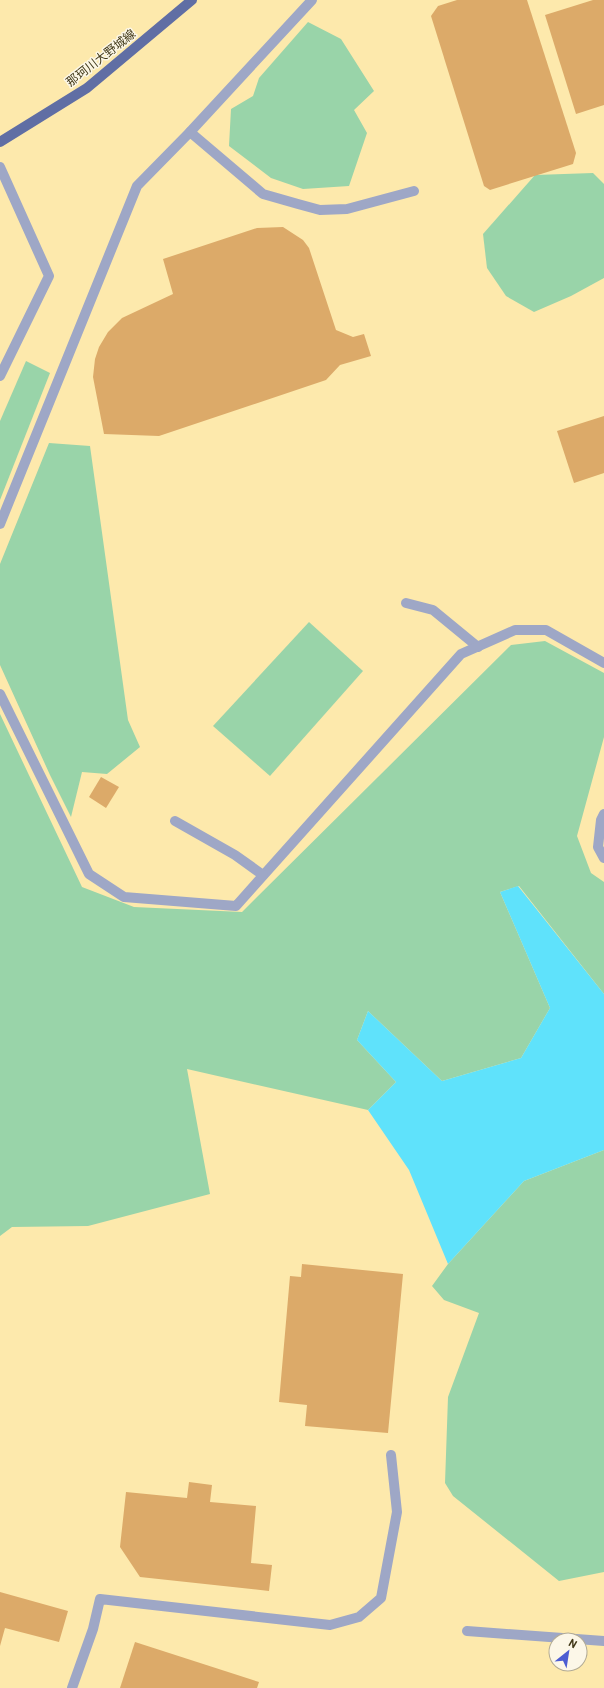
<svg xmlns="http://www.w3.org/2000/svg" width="604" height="1688" font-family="Barlow,'Noto Sans JP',sans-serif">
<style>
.green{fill:#99d4a9}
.water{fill:#5fe2fb}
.building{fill:#dcaa69}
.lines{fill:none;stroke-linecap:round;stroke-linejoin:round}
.minor{stroke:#9ea7c6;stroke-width:10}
.major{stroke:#606ea4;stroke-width:10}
.labels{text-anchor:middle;stroke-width:3;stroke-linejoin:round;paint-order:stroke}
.street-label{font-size:12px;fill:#423918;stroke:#fcf7e8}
</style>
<rect width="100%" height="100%" fill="#fde9ac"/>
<g class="green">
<polygon points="308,22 341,39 374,91 354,110 367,133 349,186 303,189 271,178 229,146 231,109 253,96 259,78"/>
<polygon points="593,173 604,184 604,278 571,296 534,312 506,296 487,268 483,234 535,175"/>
<polygon points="26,361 50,373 0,500 0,421"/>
<polygon points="49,443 90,446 128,720 140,747 107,774 82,772 71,817 50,775 0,665 0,564"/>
<polygon points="309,622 363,671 270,776 213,726"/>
<polygon points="545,641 604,673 604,737 577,836 591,873 604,882 604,994 519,886 500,892 550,1008 521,1058 442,1081 368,1011 357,1040 396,1082 368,1110 187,1069 210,1194 88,1226 12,1227 0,1236 0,714 82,887 134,907 242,912 511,645"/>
<polygon points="604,1150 604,1572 559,1581 453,1496 445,1483 448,1397 479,1313 444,1300 432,1286 448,1264 524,1181"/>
</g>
<polygon class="water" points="518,886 604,994 604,1150 524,1181 448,1264 409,1170 368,1110 396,1082 357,1040 368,1011 442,1081 521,1058 550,1008 500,892"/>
<g class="building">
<polygon points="457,0 527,0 576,153 573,164 490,190 484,186 431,16 438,6"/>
<polygon points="593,0 604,0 604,105 576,114 545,15"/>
<polygon points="283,227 303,240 309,248 336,330 353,337 364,334 371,356 340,365 326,380 159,436 104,434 93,377 95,359 99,347 108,332 122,318 173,294 163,259 257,228"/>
<polygon points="604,416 604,473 574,483 557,431"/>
<polygon points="101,777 119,787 106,808 89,797"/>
<polygon points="302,1264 403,1274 388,1433 305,1426 307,1405 279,1402 290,1276 301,1277"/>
<polygon points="189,1482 212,1485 210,1502 256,1506 251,1563 272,1565 269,1591 140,1577 120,1547 126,1492 187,1498"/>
<polygon points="0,1592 68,1611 59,1642 5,1628 0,1646"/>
<polygon points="135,1642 259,1682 257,1688 120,1688"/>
</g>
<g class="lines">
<g class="minor">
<polyline points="190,132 263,194 298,204 320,210 347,209 414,191"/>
<polyline points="0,167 49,276 0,376"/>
<polyline points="0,524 137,186 190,132 312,0"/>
<polyline points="406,603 433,610 478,647"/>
<polyline points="0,694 89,874 124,897 236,906 461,654 515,630 546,630 604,663"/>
<polyline points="604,814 601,820 598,847 604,858"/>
<polyline points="175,821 235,855 263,875"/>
<polyline points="467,1631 604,1641"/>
<polyline points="72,1688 93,1629 100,1599 330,1625 359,1617 381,1598 397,1512 391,1455"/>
</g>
<polyline class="major" points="0,142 87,88 192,0"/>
</g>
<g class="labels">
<g class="street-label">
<text transform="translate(101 58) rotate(-38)" y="4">那珂川大野城線</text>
</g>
</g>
<g transform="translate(568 1652) rotate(30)"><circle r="19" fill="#fcf7e8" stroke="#b2ab95"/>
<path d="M0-3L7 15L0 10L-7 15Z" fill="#4c5dd2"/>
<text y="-6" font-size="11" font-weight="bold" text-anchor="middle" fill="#423918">N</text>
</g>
</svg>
